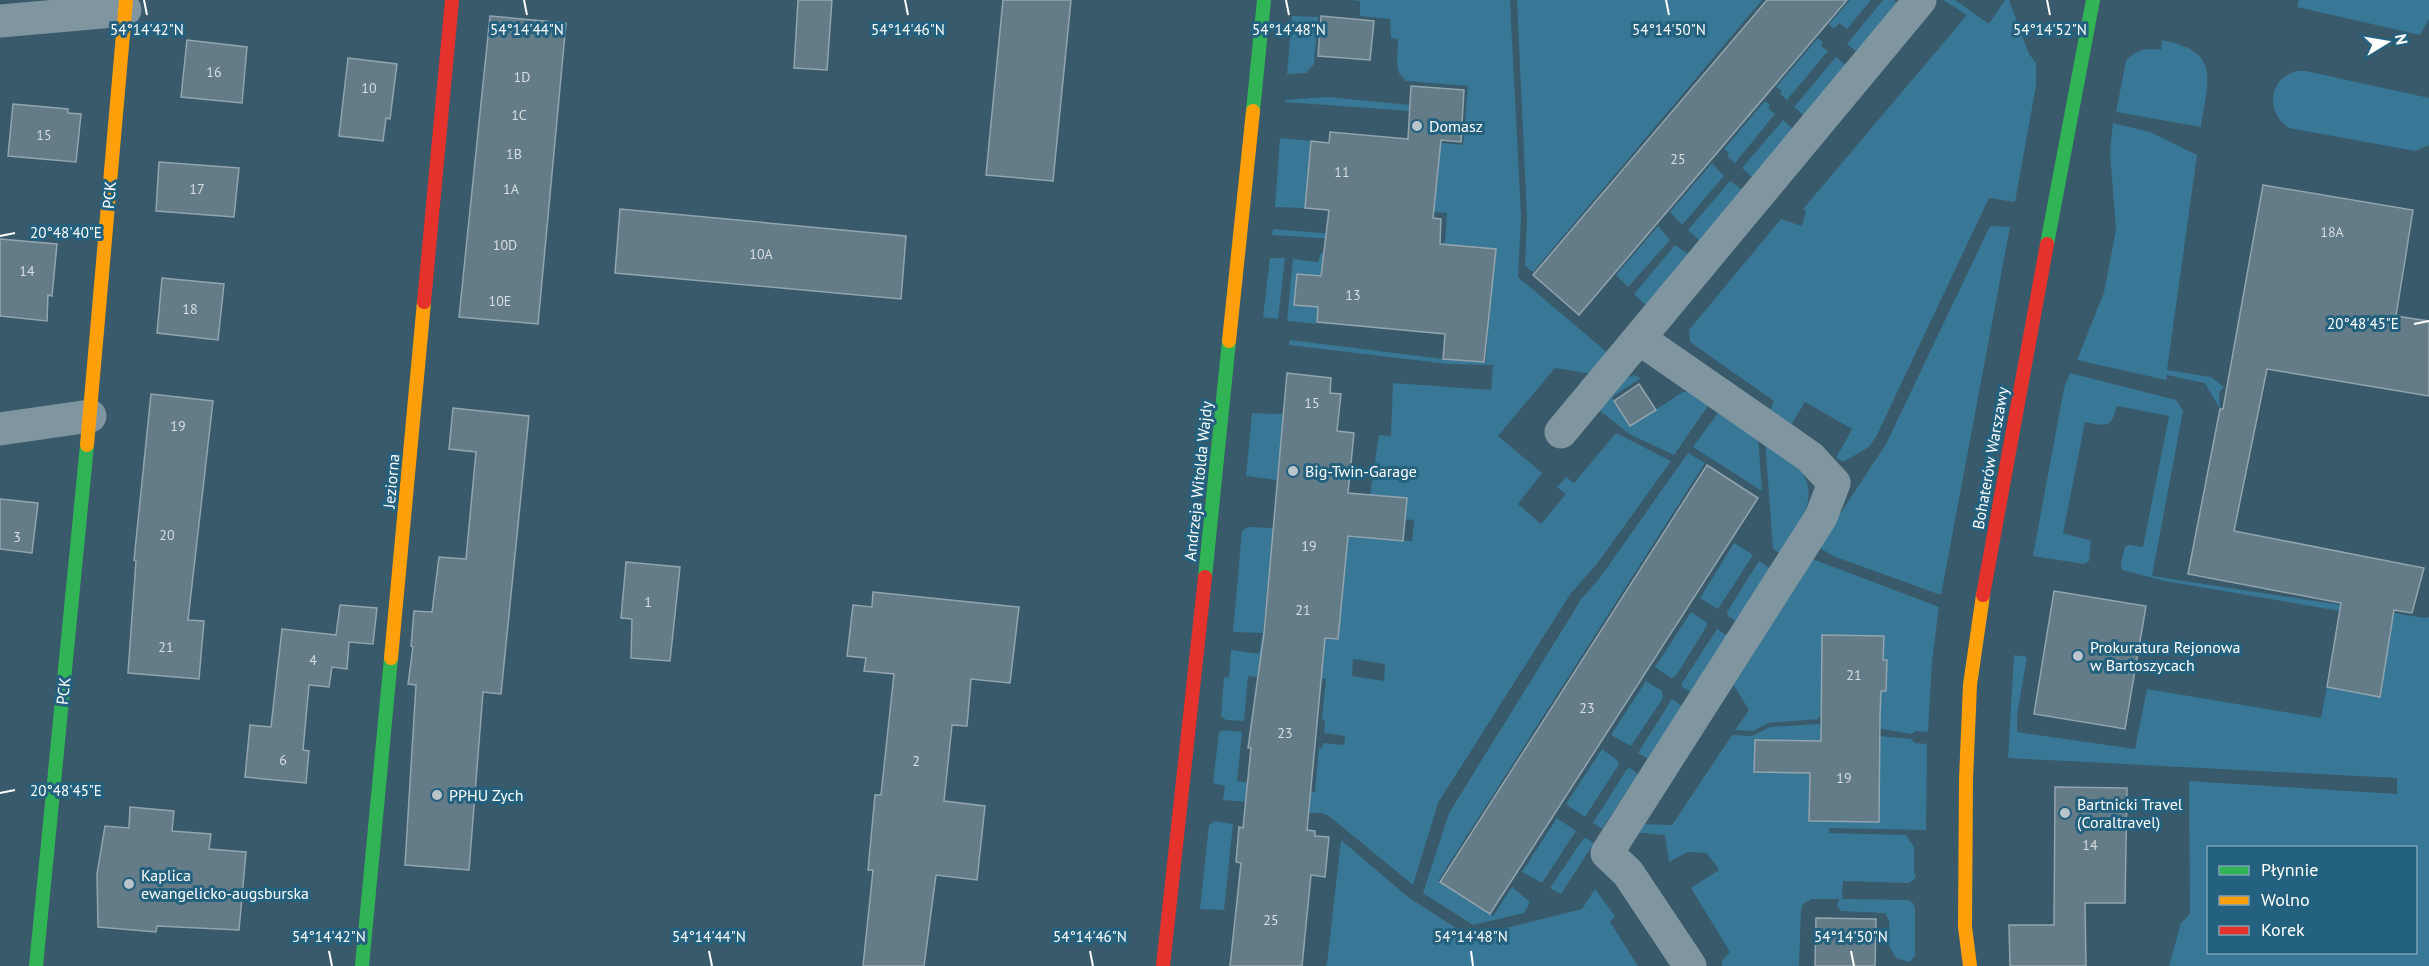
<svg xmlns="http://www.w3.org/2000/svg" width="2429" height="966" font-family="'PT Sans',sans-serif">
<style>
.green{fill:#387795;fill-rule:evenodd}
.building{fill:#637c88;stroke:#92a5af;stroke-width:1.5}
.lines{fill:none;stroke-linecap:round;stroke-linejoin:round}
.street{stroke:#7f96a0;stroke-width:33}
.fast{stroke:#30b455;stroke-width:14}
.slow{stroke:#ff9f0a;stroke-width:14}
.jam{stroke:#e5322d;stroke-width:14}
.ticks{fill:none;stroke:#fff;stroke-width:2}
.poi-dot{fill:#bac5cb;stroke:#24617f;stroke-width:2}
.labels{text-anchor:middle;stroke-width:6;stroke-linejoin:round;paint-order:stroke}
.number-label{font-size:14px;fill:#d8dee1}
.poi-label{font-size:16px;fill:#fff;stroke:#24617f;text-anchor:start}
.street-label{font-size:16px;fill:#fff;stroke:#24617f}
.ticks-label{font-size:15px;text-anchor:middle;fill:#fff;stroke:#24617f;stroke-width:6;stroke-linejoin:round;paint-order:stroke}
</style>
<rect width="100%" height="100%" fill="#395a6a"/>
<g class="green">
<path d="M1351,0H1510L1521,217L1518,277L1609,354L1592,374L1555,368L1498,436L1542,473L1518,504L1541,524L1566,494L1557,487L1566,477L1574,483L1616,433L1671,461L1597,564L1571,593L1438,803L1413,885L1329,816L1321,813L1272,812L1273,804L1223,800L1225,786L1213,783L1219,732L1224,730L1242,732L1237,781L1315,792L1319,748H1322L1323,743L1344,745L1345,736L1324,733L1325,721L1322,719L1326,679L1258,673L1257,677L1248,676L1244,721L1226,720L1221,716L1224,678L1229,677L1231,650L1259,654L1263,633L1233,632L1242,531L1248,527L1273,528L1263,632L1338,639L1348,535L1412,541L1414,520L1405,519L1407,498L1370,495L1379,435L1391,436L1393,383L1491,390L1493,365L1448,364L1289,345L1290,340L1443,359L1486,362L1488,324L1446,321L1408,331L1413,286L1298,274L1294,304L1318,307L1316,324L1287,321L1293,259L1318,262L1321,253L1399,260L1493,274L1496,249L1272,235L1273,229L1445,243L1447,213L1401,209L1362,145L1363,135L1463,145L1468,86L1406,81L1399,73L1397,63L1398,39L1391,38L1390,19L1360,16V1ZM1353,659L1385,664L1384,681L1352,676Z"/>
<polygon points="1517,0 1762,0 1533,272 1525,266 1527,218"/>
<polygon points="1850,0 1871,0 1847,29 1839,23 1834,29 1829,24"/>
<polygon points="1883,0 1894,0 1901,7 1862,56 1847,44"/>
<polygon points="1943,0 1955,0 1989,24 2005,0 2009,0 2029,54 2036,63 2036,86 2015,202 1989,198 1876,437 1869,447 1843,462 1836,458 1852,429 1805,402 1790,427 1769,413 1774,401 1690,342 1689,330 1781,219 1802,226 1806,211 1803,209 1967,15"/>
<polygon points="2299,0 2429,0 2429,19 2420,35 2297,7"/>
<polygon points="1292,16 1318,17 1314,64 1306,73 1287,74"/>
<polygon points="1818,38 1823,43 1821,46 1828,51 1787,100 1780,93 1782,91 1776,87"/>
<path d="M2162,40C2222,52 2208,79 2201,127L2116,112L2126,61C2135,50 2147,47 2161,50Z"/>
<polygon points="1836,57 1850,69 1808,119 1794,107"/>
<path d="M2297,71H2306L2429,98V145L2415,151L2289,128C2265,112 2268,78 2297,71Z"/>
<polygon points="1327,97 1410,105 1410,111 1285,102 1285,100"/>
<polygon points="1765,101 1770,105 1768,108 1775,114 1735,163 1727,156 1729,153 1724,149"/>
<polygon points="1783,120 1796,132 1756,180 1742,168"/>
<polygon points="2113,123 2150,132 2197,155 2167,370 2211,377 2224,387 2219,392 2220,409 2205,383 2167,375 2166,380 2077,360 2104,292 2116,230 2110,152"/>
<polygon points="1280,138 1311,141 1305,208 1275,207"/>
<polygon points="1712,163 1724,176 1682,225 1670,212"/>
<polygon points="1730,181 1745,192 1703,244 1688,230"/>
<polygon points="1658,226 1670,240 1628,287 1616,275"/>
<polygon points="1990,226 2010,227 1941,595 1833,556 1818,547 1886,444"/>
<polygon points="1675,245 1692,257 1648,307 1634,294"/>
<polygon points="1270,258 1285,258 1278,319 1263,317"/>
<path d="M2070,373L2176,400L2183,411L2152,576L2425,618L2429,617V966H2169L2181,923L2190,914L2189,781L2397,794V778L2008,758L2014,655L2027,657L2017,715V732L2135,749L2147,689L2321,718L2327,687L2380,696L2389,640L2337,630L2340,611L2165,581L2122,570L2121,563L2125,547L2128,545L2143,547L2169,416L2117,406C2111,429 2106,426 2085,422L2063,533L2091,541L2089,561L2084,564L2033,556L2064,388ZM2208,848H2416V952H2208Z"/>
<polygon points="1634,375 1641,378 1612,397 1630,426 1683,392 1689,392 1710,403 1674,455 1629,434 1597,408 1624,379"/>
<polygon points="1720,410 1758,436 1762,491 1693,447"/>
<polygon points="1252,413 1283,414 1277,480 1246,476"/>
<path d="M1765,440C1775,448 1786,455 1795,464C1825,492 1798,527 1783,555L1773,549Z"/>
<polygon points="1688,453 1705,463 1438,881 1493,916 1512,887 1530,902 1524,913 1473,925 1423,893 1449,813 1582,598 1599,579"/>
<polygon points="1734,543 1753,555 1718,609 1700,598"/>
<polygon points="1810,558 1939,607 1932,661 1928,732 1916,731 1912,734 1871,727 1871,715 1881,715 1881,691 1886,691 1887,660 1883,660 1883,636 1822,636 1821,714 1818,719 1768,723 1753,731 1735,730 1749,710 1731,681"/>
<polygon points="1759,561 1772,570 1737,622 1728,616 1727,612"/>
<polygon points="1691,612 1706,622 1707,626 1675,677 1671,678 1655,667"/>
<polygon points="1717,629 1728,636 1691,692 1682,687 1682,683"/>
<polygon points="1646,681 1662,691 1663,698 1631,746 1611,735"/>
<polygon points="1672,699 1682,706 1648,759 1638,753"/>
<polygon points="1817,724 1833,726 1834,732 1911,739 1915,743 1927,744 1926,830 1829,828 1829,833 1906,835 1914,847 1914,873 1916,874 1914,880 1908,883 1843,881 1842,899 1908,900 1913,903 1915,908 1915,956 1909,962 1896,958 1889,946 1889,920 1885,913 1841,911 1837,905 1840,899 1812,899 1803,904 1801,910 1799,966 1722,966 1722,961 1730,952 1691,888 1719,870 1707,853 1688,852 1669,862 1665,835 1633,832 1636,824 1672,825 1732,735 1752,736 1770,727"/>
<polygon points="1602,749 1618,761 1619,764 1585,817 1566,804"/>
<polygon points="1630,768 1638,774 1602,829 1593,823 1627,769"/>
<polygon points="1557,818 1576,831 1542,883 1522,872"/>
<polygon points="1215,821 1233,824 1224,910 1200,909 1209,825"/>
<polygon points="1586,838 1594,843 1561,894 1550,888 1583,839"/>
<polygon points="1341,840 1408,897 1470,937 1582,909 1595,889 1615,916 1610,922 1638,966 1325,966 1327,964"/>
</g>
<g class="building">
<polygon points="798,0 832,0 827,70 794,68"/>
<polygon points="1003,0 1071,0 1053,181 986,175"/>
<polygon points="1767,0 1847,0 1579,315 1533,275"/>
<polygon points="490,16 566,23 538,324 459,317"/>
<polygon points="1321,16 1374,21 1370,60 1318,56"/>
<polygon points="187,40 247,47 242,103 181,97"/>
<polygon points="348,58 397,64 390,119 386,118 383,141 339,136"/>
<polygon points="1411,86 1464,90 1461,142 1441,140 1433,218 1441,219 1440,244 1496,249 1484,362 1443,359 1445,334 1317,322 1318,307 1294,305 1297,274 1321,276 1329,210 1305,208 1311,141 1329,143 1330,132 1408,139"/>
<polygon points="13,104 68,109 68,113 81,114 76,162 8,156"/>
<polygon points="159,162 239,168 234,217 156,211"/>
<polygon points="2263,185 2413,210 2396,316 2429,321 2429,396 2267,369 2234,531 2424,568 2412,613 2394,610 2380,697 2327,687 2341,603 2188,574 2220,409 2223,409"/>
<polygon points="620,209 906,236 901,299 615,273"/>
<polygon points="0,239 57,244 52,296 48,295 47,321 0,316"/>
<polygon points="162,278 224,284 218,340 157,333"/>
<polygon points="1287,373 1331,378 1330,393 1341,394 1337,431 1354,433 1348,493 1407,498 1403,541 1348,536 1338,639 1325,638 1307,830 1315,831 1315,836 1329,837 1325,877 1311,875 1302,966 1230,966 1241,863 1236,862 1239,827 1243,828 1251,748 1248,748 1264,633"/>
<polygon points="1639,384 1656,410 1630,426 1614,401"/>
<polygon points="151,394 213,401 188,620 204,621 199,679 128,673 136,561 134,560"/>
<polygon points="453,408 529,416 501,694 483,692 469,870 405,865 416,685 408,684 413,647 411,646 414,611 432,612 439,557 466,559 476,452 449,449"/>
<polygon points="1707,465 1758,498 1490,914 1440,882"/>
<polygon points="0,499 38,503 32,553 0,549"/>
<polygon points="626,562 680,567 670,661 631,658 632,619 621,618"/>
<polygon points="2054,591 2146,606 2125,729 2034,714"/>
<polygon points="873,592 1019,607 1010,683 971,679 967,726 952,725 944,801 985,806 977,880 936,875 924,966 863,966 873,870 868,870 875,795 881,795 894,674 864,671 866,658 847,656 853,605 872,607"/>
<polygon points="340,605 377,608 373,644 349,642 347,669 332,667 329,687 309,685 303,750 309,751 306,783 245,777 250,725 271,727 282,629 336,635"/>
<polygon points="1822,635 1884,636 1883,660 1887,660 1886,691 1881,691 1880,715 1879,822 1809,821 1810,773 1754,772 1755,740 1821,741"/>
<polygon points="2055,787 2127,788 2125,903 2085,903 2086,966 2010,966 2009,925 2054,925"/>
<polygon points="130,807 174,811 172,831 211,834 209,849 246,852 239,930 157,926 156,932 98,927 97,874 105,826 129,828"/>
<polygon points="1816,918 1876,919 1875,966 1815,966"/>
</g>
<g class="lines">
<g class="street">
<polyline points="0,21 125,10"/>
<polyline points="1640,339 1810,457 1834,483 1821,517 1607,853 1628,873 1690,966"/>
<polyline points="0,429 90,416"/>
<polyline points="1561,432 1920,0"/>
</g>
<g class="fast">
<polyline points="1253,111 1264,0"/>
<polyline points="2047,244 2093,0"/>
<polyline points="1205,577 1229,341"/>
<polyline points="36,966 87,445"/>
<polyline points="362,966 391,658"/>
</g>
<g class="slow">
<polyline points="1229,341 1253,111"/>
<polyline points="87,445 126,0"/>
<polyline points="391,658 424,302"/>
<polyline points="1970,966 1965,927 1966,779 1970,685 1983,595"/>
</g>
<g class="jam">
<polyline points="424,302 452,0"/>
<polyline points="1983,595 2047,244"/>
<polyline points="1163,966 1205,577"/>
</g>
</g>
<path class="ticks" d="M144,0L147,15M524,0L527,15M905,0L908,15M1286,0L1289,15M1666,0L1669,15M2047,0L2050,15M0,236L15,233M2414,324L2429,321M0,793L15,790M329,951L332,966M709,951L712,966M1090,951L1093,966M1471,951L1473,966M1851,951L1854,966"/>
<g class="poi-dot">
<circle cx="1417" cy="126" r="6"/>
<circle cx="1293" cy="471" r="6"/>
<circle cx="2078" cy="656" r="6"/>
<circle cx="437" cy="795" r="6"/>
<circle cx="2065" cy="813" r="6"/>
<circle cx="129" cy="884" r="6"/>
</g>
<g class="labels">
<g class="number-label">
<text x="214" y="77">16</text>
<text x="522" y="82">1D</text>
<text x="369" y="93">10</text>
<text x="519" y="120">1C</text>
<text x="44" y="140">15</text>
<text x="514" y="159">1B</text>
<text x="1678" y="164">25</text>
<text x="1342" y="177">11</text>
<text x="197" y="194">17</text>
<text x="511" y="194">1A</text>
<text x="2332" y="237">18A</text>
<text x="505" y="250">10D</text>
<text x="761" y="259">10A</text>
<text x="27" y="276">14</text>
<text x="1353" y="300">13</text>
<text x="500" y="306">10E</text>
<text x="190" y="314">18</text>
<text x="1312" y="408">15</text>
<text x="178" y="431">19</text>
<text x="167" y="540">20</text>
<text x="17" y="542">3</text>
<text x="1309" y="551">19</text>
<text x="648" y="607">1</text>
<text x="1303" y="615">21</text>
<text x="166" y="652">21</text>
<text x="313" y="665">4</text>
<text x="1854" y="680">21</text>
<text x="1587" y="713">23</text>
<text x="1285" y="738">23</text>
<text x="283" y="765">6</text>
<text x="916" y="766">2</text>
<text x="1844" y="783">19</text>
<text x="2090" y="850">14</text>
<text x="1271" y="925">25</text>
</g>
<g class="poi-label">
<text x="1429" y="132">Domasz</text>
<text x="1305" y="477">Big-Twin-Garage</text>
<text x="2090" y="653">Prokuratura Rejonowa<tspan x="2090" dy="18">w Bartoszycach</tspan></text>
<text x="449" y="801">PPHU Zych</text>
<text x="2077" y="810">Bartnicki Travel<tspan x="2077" dy="18">(Coraltravel)</tspan></text>
<text x="141" y="881">Kaplica<tspan x="141" dy="18">ewangelicko-augsburska</tspan></text>
</g>
<g class="street-label">
<text transform="translate(109 195) rotate(-85)" y="6">PCK</text>
<text transform="translate(1990 458) rotate(-80)" y="6">Bohaterów Warszawy</text>
<text transform="translate(391 481) rotate(-85)" y="6">Jeziorna</text>
<text transform="translate(1198 481) rotate(-84)" y="6">Andrzeja Witolda Wajdy</text>
<text transform="translate(63 691) rotate(-84)" y="6">PCK</text>
</g>
</g>
<g class="ticks-label">
<text x="147" y="35">54°14'42"N</text>
<text x="527" y="35">54°14'44"N</text>
<text x="908" y="35">54°14'46"N</text>
<text x="1289" y="35">54°14'48"N</text>
<text x="1669" y="35">54°14'50"N</text>
<text x="2050" y="35">54°14'52"N</text>
<text x="66" y="238">20°48'40"E</text>
<text x="2363" y="329">20°48'45"E</text>
<text x="66" y="796">20°48'45"E</text>
<text x="329" y="942">54°14'42"N</text>
<text x="709" y="942">54°14'44"N</text>
<text x="1090" y="942">54°14'46"N</text>
<text x="1471" y="942">54°14'48"N</text>
<text x="1851" y="942">54°14'50"N</text>
</g>
<rect x="2207" y="846" width="210" height="108" fill="#24617f" stroke="#7ca0b2" stroke-width="1.5"/>
<rect x="2219" y="866" width="30" height="9" fill="#30b455" stroke="#7ca0b2" stroke-width="1.5"/>
<text x="2261" y="876" font-size="18" fill="#ffffff">Płynnie</text>
<rect x="2219" y="896" width="30" height="9" fill="#ff9f0a" stroke="#7ca0b2" stroke-width="1.5"/>
<text x="2261" y="906" font-size="18" fill="#ffffff">Wolno</text>
<rect x="2219" y="926" width="30" height="9" fill="#e5322d" stroke="#7ca0b2" stroke-width="1.5"/>
<text x="2261" y="936" font-size="18" fill="#ffffff">Korek</text>
<g transform="translate(2387 42) rotate(79)" stroke="#24617f" stroke-width="4.5" paint-order="stroke">
<path d="M0-4.5L10 22L0 15L-10 22Z" fill="#ffffff"/>
<text y="-9" font-size="16" font-weight="bold" text-anchor="middle" fill="#ffffff">N</text>
</g>
</svg>
